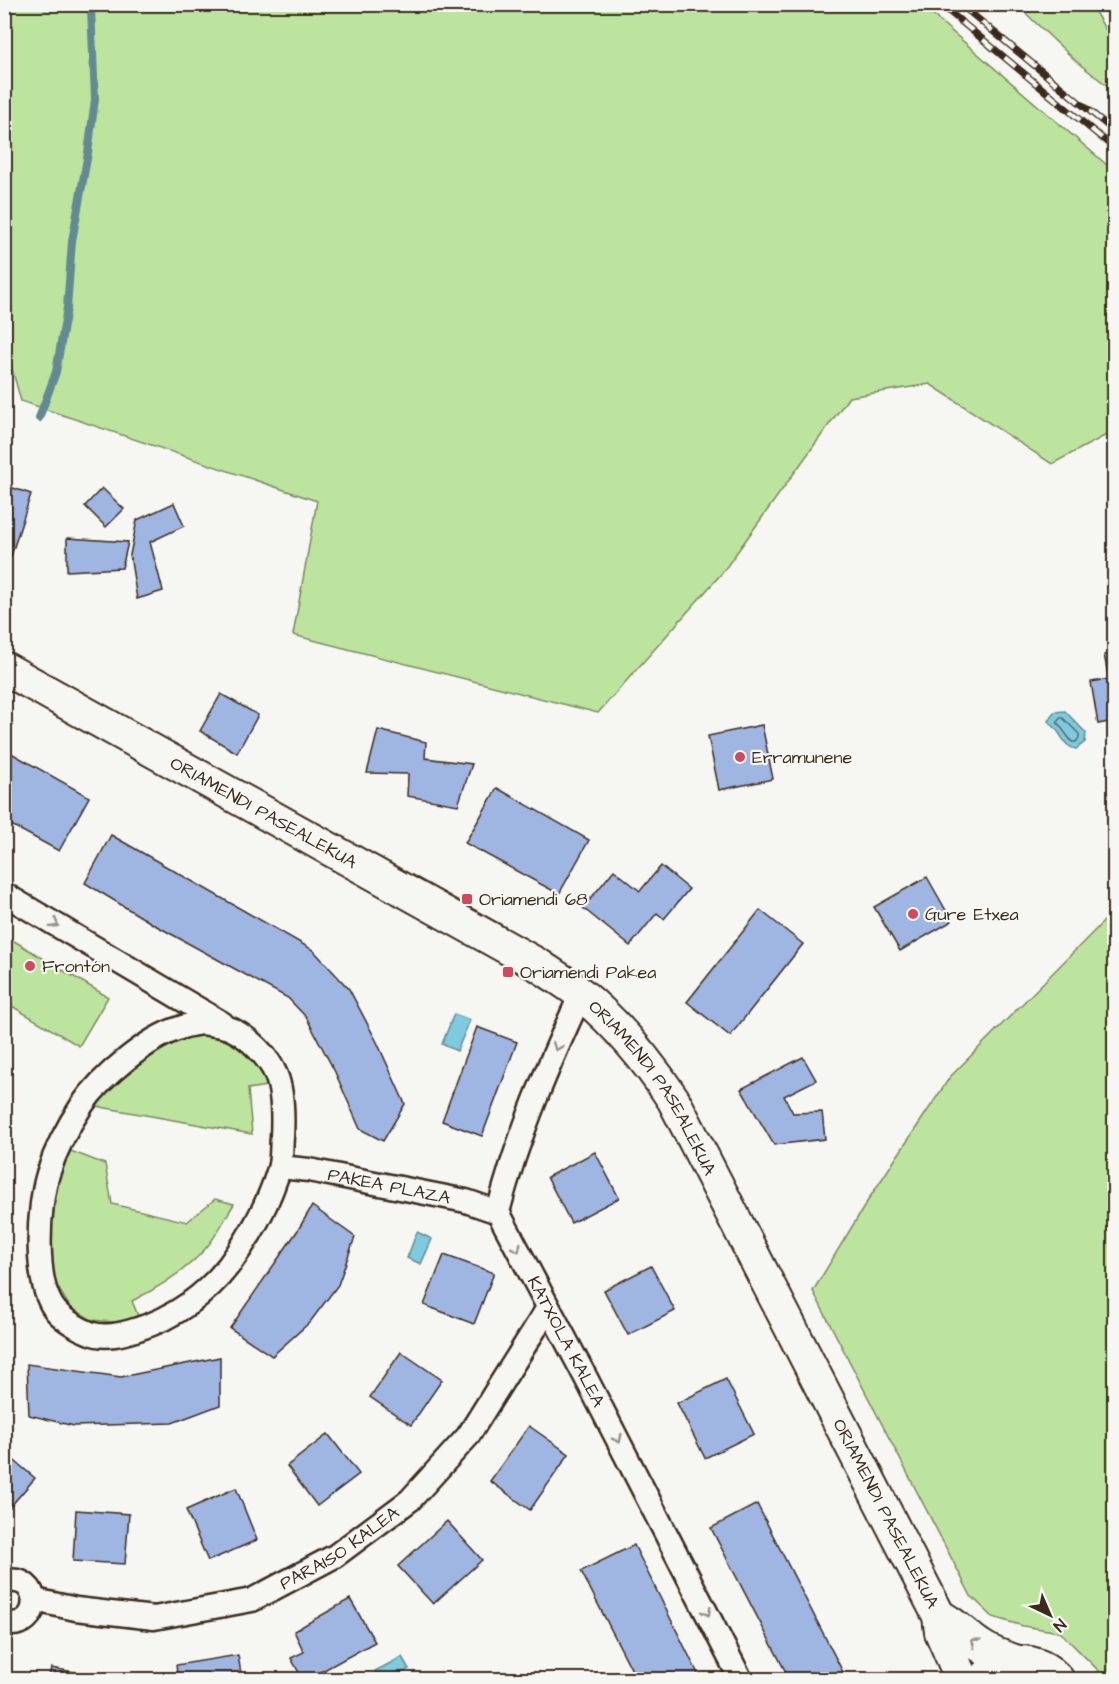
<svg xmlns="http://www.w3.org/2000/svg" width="1119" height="1684" font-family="'Architects Daughter',sans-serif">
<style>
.green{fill:#bce49f;stroke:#7c875e;stroke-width:1.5}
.water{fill:#7ecade;stroke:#638a91;stroke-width:1.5}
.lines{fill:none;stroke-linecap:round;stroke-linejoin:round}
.shore{stroke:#566a6b;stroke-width:1.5}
.stream{stroke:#638a91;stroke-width:8}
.building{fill:#9fb5e2;stroke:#3b2a1e;stroke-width:1.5}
.street-casing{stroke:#3b2a1e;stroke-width:27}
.secondary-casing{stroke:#3b2a1e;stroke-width:36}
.street{stroke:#f6f6f2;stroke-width:22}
.secondary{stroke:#f6f6f2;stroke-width:32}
.rail-casing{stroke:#3b2a1e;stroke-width:7}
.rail{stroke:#f6f6f2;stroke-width:4.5;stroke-dasharray:14;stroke-linecap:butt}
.oneway{stroke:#989088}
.poi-dot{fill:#d1495b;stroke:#f6f6f2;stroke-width:2}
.labels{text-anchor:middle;stroke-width:4.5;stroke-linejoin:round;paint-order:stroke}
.poi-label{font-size:18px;fill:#3b2a1e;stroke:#f6f6f2;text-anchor:start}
.street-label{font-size:18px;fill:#3b2a1e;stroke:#f6f6f2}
</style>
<rect width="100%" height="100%" fill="#f6f6f2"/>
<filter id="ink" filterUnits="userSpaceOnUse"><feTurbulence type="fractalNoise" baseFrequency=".0167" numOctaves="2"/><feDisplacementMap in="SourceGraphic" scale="12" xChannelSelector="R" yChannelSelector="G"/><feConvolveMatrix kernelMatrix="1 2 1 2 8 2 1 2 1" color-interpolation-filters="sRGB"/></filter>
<g filter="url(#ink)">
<g class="green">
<polygon points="4,5 921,5 1114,171 1114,431 1052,464 930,384 849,397 722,573 598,713 293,635 317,501 21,401 4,340"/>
<polygon points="1017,5 1091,5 1114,44 1114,91 1077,62"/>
<polygon points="1114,911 1114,1679 1104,1676 1060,1632 1023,1626 993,1617 971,1596 813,1291 870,1197 950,1077"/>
<polygon points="4,935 108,997 79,1046 5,1002"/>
<polygon points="217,1035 239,1047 259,1064 267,1086 248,1089 252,1134 95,1106 111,1085 148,1055 187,1037"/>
<path d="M68,1150L105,1164L112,1204L187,1222L215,1199L234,1204C225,1218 217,1235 206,1248C186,1271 158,1288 132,1301L139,1318L113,1322L92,1320L70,1307L55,1283L49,1247L52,1193Z"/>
</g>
<g class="water">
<path d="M1065,711L1086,733L1085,742L1076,749C1063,746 1064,737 1055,728C1053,725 1050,723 1048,721L1054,712Z"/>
<polygon points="454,1014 470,1020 457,1051 442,1044"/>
<polygon points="417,1232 432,1239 421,1264 407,1258"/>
<polygon points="402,1657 409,1669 390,1679 380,1679 375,1671"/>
</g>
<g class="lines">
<polygon class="shore" points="1060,718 1063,718 1079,734 1079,738 1076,742 1072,742 1057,722"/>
<polyline class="stream" points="39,418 56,372 67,308 72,241 88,153 95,99 91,9 89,4"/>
</g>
<g class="building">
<polygon points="4,485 31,494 4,578"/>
<polygon points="102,488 124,509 106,527 85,506"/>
<polygon points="174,503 184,526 150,542 163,591 137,599 130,555 137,520"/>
<polygon points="67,538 128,542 122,568 67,571"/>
<polygon points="1114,653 1114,721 1098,724 1091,682 1109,679 1104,655"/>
<polygon points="221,694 258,715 237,753 200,731"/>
<polygon points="762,725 773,779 719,790 708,736"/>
<polygon points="378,730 426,742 425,758 472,764 458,805 407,796 408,774 367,773"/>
<polygon points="4,749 89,797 59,851 4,821"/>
<polygon points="497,788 589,840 559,894 465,843"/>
<polygon points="111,835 313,950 349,989 377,1042 405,1104 383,1141 360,1129 335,1072 306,1017 288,998 153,924 85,883"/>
<polygon points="661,866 689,889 664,919 657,913 630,946 583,908 614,870 640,891"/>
<polygon points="927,877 952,921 900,951 874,907"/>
<polygon points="760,910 803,944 730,1036 687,1002"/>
<polygon points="477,1027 517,1042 482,1136 442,1121"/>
<polygon points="803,1057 816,1080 784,1096 793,1113 822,1112 825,1139 774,1145 741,1089"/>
<polygon points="595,1152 619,1198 571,1223 547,1177"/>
<polygon points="312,1206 355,1237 338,1285 310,1322 272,1356 230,1328 298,1230"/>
<polygon points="444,1255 494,1273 474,1324 424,1305"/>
<polygon points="651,1266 675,1311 628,1335 604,1290"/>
<polygon points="401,1352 442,1380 411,1425 370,1397"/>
<polygon points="220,1357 220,1405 172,1423 74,1426 29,1415 27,1364 121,1377"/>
<polygon points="726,1379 754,1434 705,1458 677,1403"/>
<polygon points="529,1426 569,1454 530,1510 490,1481"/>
<polygon points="328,1434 359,1474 317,1506 287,1466"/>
<polygon points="4,1452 35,1478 4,1514"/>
<polygon points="236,1488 257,1540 208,1561 186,1510"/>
<polygon points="757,1504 847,1680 790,1680 711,1528"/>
<polygon points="76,1510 129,1514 125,1564 73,1561"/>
<polygon points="447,1521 482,1560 433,1604 398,1566"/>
<polygon points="634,1545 701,1680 637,1680 581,1571"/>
<polygon points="350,1599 375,1642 306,1680 303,1680 291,1658 304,1652 294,1631"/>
<polygon points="238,1655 242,1680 178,1680 176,1665"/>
<polygon points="51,1668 115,1679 48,1680"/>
</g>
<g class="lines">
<defs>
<g id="street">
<polyline points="4,894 222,1023"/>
<path id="s1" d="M581,994C549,1064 517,1137 498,1212L587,1380L741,1680"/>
<path d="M202,1023C212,1025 224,1025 233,1030C249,1038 269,1057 276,1075C283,1092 283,1118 282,1137C281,1147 282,1159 279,1169C269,1202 250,1237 229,1265C207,1294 174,1318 138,1329C123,1334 105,1339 90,1333C79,1329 64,1320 56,1311C33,1284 38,1206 48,1174C55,1151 68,1126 82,1105C101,1077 147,1038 180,1028C187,1025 195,1024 202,1023Z"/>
<path id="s2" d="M280,1167L309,1170L466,1201L498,1212"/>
<path d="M4,1582C43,1571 44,1632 4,1623"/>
<path id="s3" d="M35,1600L76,1609L154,1618L252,1600L335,1556L410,1500L468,1436L548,1308"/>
</g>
<g id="secondary">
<path id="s4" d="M4,668L540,966C554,976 569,984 582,995C618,1025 647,1060 673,1099L939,1616L941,1632L962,1680"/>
<path d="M939,1616C956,1624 964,1635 979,1645C990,1653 1002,1657 1015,1661"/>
<path d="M983,1680C1003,1656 1038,1656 1058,1680"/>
</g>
</defs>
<use href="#street" class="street-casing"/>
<use href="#secondary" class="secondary-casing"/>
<use href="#street" class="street"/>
<use href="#secondary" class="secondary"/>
<defs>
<g id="rail">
<polyline points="940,4 1114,148"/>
<polyline points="960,4 1114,131"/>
</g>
</defs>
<use href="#rail" class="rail-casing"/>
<use href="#rail" class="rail"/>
</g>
<defs><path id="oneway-chevron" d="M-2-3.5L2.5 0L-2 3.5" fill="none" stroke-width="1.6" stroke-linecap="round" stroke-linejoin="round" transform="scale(1.5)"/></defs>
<g class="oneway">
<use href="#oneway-chevron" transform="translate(55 924) rotate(31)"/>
<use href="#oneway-chevron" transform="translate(557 1047) rotate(111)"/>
<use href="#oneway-chevron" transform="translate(517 1248) rotate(63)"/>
<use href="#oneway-chevron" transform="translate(618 1439) rotate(63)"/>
<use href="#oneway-chevron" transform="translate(707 1612) rotate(63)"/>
<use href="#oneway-chevron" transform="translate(975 1642) rotate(-143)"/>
</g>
</g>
<g class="poi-dot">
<circle cx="740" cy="757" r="6"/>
<rect x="461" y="893" width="12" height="12" rx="3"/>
<circle cx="913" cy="914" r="6"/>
<circle cx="30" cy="966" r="6"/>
<rect x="502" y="966" width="12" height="12" rx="3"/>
</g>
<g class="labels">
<g class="poi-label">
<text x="752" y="763">Erramunene</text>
<text x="479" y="905">Oriamendi 68</text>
<text x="925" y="920">Gure Etxea</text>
<text x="42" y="972">Frontón</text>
<text x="520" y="978">Oriamendi Pakea</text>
</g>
<g class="street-label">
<text dy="6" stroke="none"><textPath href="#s4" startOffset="297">ORIAMENDI PASEALEKUA</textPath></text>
<text dy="6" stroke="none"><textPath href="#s4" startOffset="782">ORIAMENDI PASEALEKUA</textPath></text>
<text dy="6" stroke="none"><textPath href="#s2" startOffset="111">PAKEA PLAZA</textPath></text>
<text dy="6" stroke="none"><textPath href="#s1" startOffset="380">KATXOLA KALEA</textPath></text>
<text dy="6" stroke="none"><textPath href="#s4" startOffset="1269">ORIAMENDI PASEALEKUA</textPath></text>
<text dy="6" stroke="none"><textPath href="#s3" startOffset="322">PARAISO KALEA</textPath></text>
</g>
</g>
<rect width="1119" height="1684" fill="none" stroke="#f6f6f2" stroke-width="24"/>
<rect x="12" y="12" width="1095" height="1660" fill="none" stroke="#3b2a1e" stroke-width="2" filter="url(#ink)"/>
<g transform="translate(1050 1615) rotate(136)" stroke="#f6f6f2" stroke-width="4.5" paint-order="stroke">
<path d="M0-4.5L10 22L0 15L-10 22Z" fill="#3b2a1e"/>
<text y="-9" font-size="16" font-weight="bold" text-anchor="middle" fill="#3b2a1e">N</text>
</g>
</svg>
